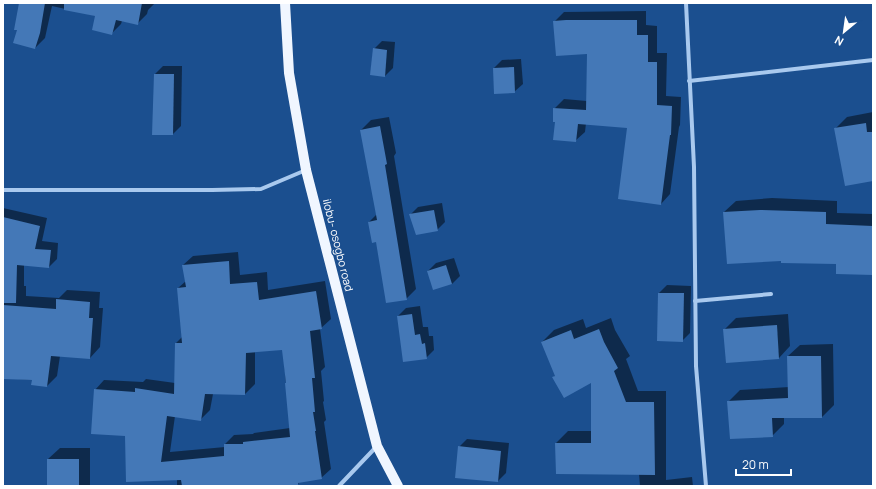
<svg xmlns="http://www.w3.org/2000/svg" width="876" height="489" font-family="Manrope,sans-serif">
<style>
.shadow{fill:#0007;fill-rule:evenodd}
.building{fill:#4478b7;fill-rule:evenodd}
.lines{fill:none;stroke-linecap:round;stroke-linejoin:round}
.minor{stroke:#a9c9ee;stroke-width:4}
.primary{stroke:#f0f6ff;stroke-width:10}
.labels{text-anchor:middle;stroke-width:3;stroke-linejoin:round;paint-order:stroke}
.street-label{font-size:11px;fill:#fff;stroke:#1b4f8f}
</style>
<rect width="100%" height="100%" fill="#1b4f8f"/>
<g class="shadow">
<polygon points="25,3 155,3 148,10 147,14 137,24 122,21 121,24 111,34 97,16 52,6 45,38 35,48"/>
<polygon points="646,11 646,25 657,26 657,53 667,53 666,96 681,97 680,125 679,127 670,194 661,204 628,127 586,123 585,132 575,141 556,121 554,109 564,99 587,101 588,53 554,22 564,12"/>
<polygon points="382,41 395,42 393,68 385,76 374,49"/>
<polygon points="521,59 523,84 514,92 495,93 494,68 502,60"/>
<polygon points="163,66 182,66 181,126 173,134 155,74"/>
<polygon points="873,112 873,180 835,129 847,117"/>
<polygon points="389,117 396,153 394,156 416,289 406,299 377,241 369,222 377,214 361,130 371,120"/>
<polygon points="772,198 837,201 837,213 873,214 873,274 837,263 724,212 736,201"/>
<polygon points="442,203 445,222 437,230 410,215 418,207"/>
<polygon points="3,208 47,218 42,241 58,243 57,259 49,267 24,264 24,286 26,286 26,296 59,298 67,290 100,292 99,308 103,308 100,347 90,358 60,356 57,376 47,386 33,380 3,378"/>
<path d="M238,252L240,275L267,272L268,290L325,281L331,319L320,329L325,367L321,371L324,401L323,402L326,420L324,422L331,469L321,478L300,481L298,484H290V486H177V479L126,435L95,390L104,380L143,382L146,379L175,383L176,343L182,337L178,288L186,281L183,265L193,256ZM283,349L290,428L254,433L253,434L234,435L225,444V447L170,452L175,416L200,420L210,410L213,394H245L255,384V351Z"/>
<polygon points="454,258 460,276 452,284 428,271 436,263"/>
<polygon points="667,285 691,286 690,333 682,341 659,293"/>
<polygon points="420,306 423,327 428,327 429,336 433,336 434,350 426,358 398,316 406,308"/>
<polygon points="788,314 790,346 779,358 724,330 736,318"/>
<polygon points="611,318 615,330 630,356 626,359 638,391 666,391 666,480 692,477 693,486 640,486 639,474 556,443 568,431 592,431 592,382 553,378 556,375 542,342 554,330 583,319 586,328"/>
<polygon points="833,344 834,405 822,417 784,417 784,424 772,436 728,402 740,390 789,387 788,356 800,345"/>
<polygon points="467,439 509,443 506,473 498,481 459,447"/>
<polygon points="60,448 90,448 90,486 48,486 48,459"/>
</g>
<g class="building">
<polygon points="19,3 45,3 40,33 35,49 13,43 17,30 14,30"/>
<polygon points="64,3 142,3 138,25 116,20 112,35 92,30 95,16 64,10"/>
<polygon points="566,20 637,20 637,35 648,35 648,62 657,62 657,105 672,106 671,135 670,135 661,205 618,199 627,128 578,124 576,142 553,140 555,122 553,122 553,108 586,110 587,54 556,56 553,21"/>
<polygon points="373,48 387,50 385,77 370,75"/>
<polygon points="514,67 515,93 494,94 493,68"/>
<polygon points="154,74 174,74 173,135 152,135"/>
<polygon points="866,123 867,132 873,132 873,181 845,186 834,128"/>
<polygon points="380,126 387,164 385,165 407,300 386,303 376,242 372,243 368,222 377,220 360,130"/>
<polygon points="434,210 438,231 416,235 409,214"/>
<polygon points="760,210 826,212 826,224 873,226 873,275 836,274 836,264 781,263 781,261 727,264 723,212"/>
<polygon points="3,217 40,226 35,249 51,250 49,268 17,265 16,303 3,303"/>
<path d="M229,261L230,284L257,282L259,300L316,291L322,329L310,331L315,378H312L315,412H313L316,431H315L322,479L298,483V485L283,486H182L181,480L126,482L125,436L91,434L94,389L135,392V388L174,394L175,343H182L177,288L186,287L182,265ZM282,350L286,383H285L290,437L243,442V444H224V456L161,462L167,416L201,421L205,394L245,395L246,353Z"/>
<polygon points="446,265 452,284 433,290 427,271"/>
<polygon points="658,293 684,293 683,342 657,341"/>
<polygon points="56,299 90,302 89,318 93,318 90,359 51,356 47,387 31,385 32,380 3,379 3,305 56,309"/>
<polygon points="412,314 415,335 420,334 422,344 425,343 427,359 403,362 397,316"/>
<polygon points="777,325 779,359 726,363 723,329"/>
<polygon points="599,329 604,342 618,368 614,371 626,402 654,402 655,475 556,474 555,443 591,443 591,383 564,398 552,377 555,376 541,342 571,330 574,339"/>
<polygon points="787,356 821,356 822,418 772,418 773,437 730,439 727,401 788,398"/>
<polygon points="458,446 501,451 498,482 455,478"/>
<rect x="47" y="459" width="32" height="27"/>
</g>
<g class="lines">
<g class="minor">
<polyline points="686,3 694,167 696,366 706,486"/>
<polyline points="689,81 873,60"/>
<polyline points="3,190 212,190 261,189 306,170"/>
<polyline points="695,301 771,294"/>
<polyline points="339,486 377,446"/>
</g>
<polyline class="primary" points="285,3 289,73 306,170 377,446 398,486"/>
</g>
<g class="labels">
<g class="street-label">
<text transform="translate(338 245) rotate(76)" y="4">ilobu- osogbo road</text>
</g>
</g>
<rect width="876" height="489" fill="none" stroke="#ffffff" stroke-width="8"/>
<g transform="translate(844 32) rotate(209)" stroke="#1b4f8f" stroke-width="3" paint-order="stroke">
<path d="M0-3L7 15L0 10L-7 15Z" fill="#ffffff"/>
<text y="-6" font-size="11" font-weight="bold" text-anchor="middle" fill="#ffffff">N</text>
</g>
<path d="M736 469v6h55v-6" fill="none" stroke="#ffffff" stroke-width="2"/>
<text x="742" y="469" font-size="12" fill="#ffffff" stroke="#1b4f8f" stroke-width="3" paint-order="stroke">20 m</text>
</svg>
